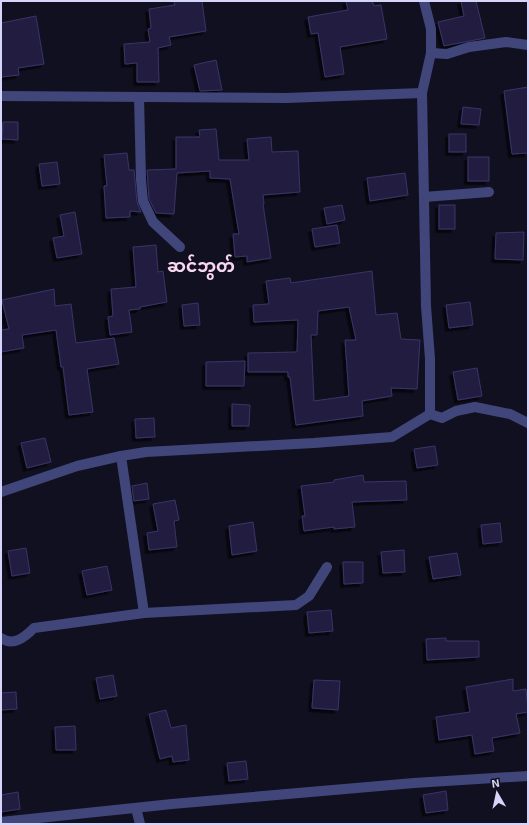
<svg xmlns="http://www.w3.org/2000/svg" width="529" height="825" font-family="'Exo 2','Noto Sans Myanmar',sans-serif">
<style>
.building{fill:#221f3f;stroke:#383468;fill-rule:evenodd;filter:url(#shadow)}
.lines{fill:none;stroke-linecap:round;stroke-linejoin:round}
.minor{stroke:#41467a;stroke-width:10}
.labels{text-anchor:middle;stroke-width:3;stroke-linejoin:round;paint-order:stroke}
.quarter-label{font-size:17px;font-weight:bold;fill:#fad7f1;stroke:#111021}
</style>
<defs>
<filter id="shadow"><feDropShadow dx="-3.5" dy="3.5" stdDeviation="0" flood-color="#0009"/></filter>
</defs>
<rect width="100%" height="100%" fill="#111021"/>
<g class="building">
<polygon points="174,1 202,1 206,31 169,37 171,45 158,48 159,82 137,82 137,63 125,64 124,44 150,42 148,29 151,28 149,9 175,5"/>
<polygon points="346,1 372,1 374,6 381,5 387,39 340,47 344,74 325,77 318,33 311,34 308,17 348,10"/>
<polygon points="461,1 476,1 485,38 444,46 438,22 464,16"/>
<polygon points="36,16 44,64 18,68 19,75 1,77 1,23"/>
<polygon points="216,60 222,90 200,91 194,65"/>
<polygon points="528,87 528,153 512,154 504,91"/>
<polygon points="463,107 481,109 479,125 461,124"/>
<polygon points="3,122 18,122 18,140 2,139"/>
<polygon points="216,129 219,160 249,160 247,139 271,137 272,152 298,151 300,192 263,195 264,204 263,204 271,258 247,262 247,256 235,257 233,234 239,234 230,179 210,178 210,171 177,173 174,214 156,213 149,199 147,170 176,169 176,137 200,137 199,130"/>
<rect x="449" y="134" width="17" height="18"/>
<polygon points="127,153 129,170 134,170 137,202 141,212 130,211 130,217 106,218 104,186 107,186 104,155"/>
<rect x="468" y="157" width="21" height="24"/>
<polygon points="57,162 60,184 42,186 39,164"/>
<polygon points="405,173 408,195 370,201 367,178"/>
<polygon points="342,205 345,220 327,224 324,208"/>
<rect x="439" y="205" width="16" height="24"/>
<polygon points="75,212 82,254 57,258 53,238 64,236 60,215"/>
<polygon points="337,225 340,243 315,247 312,229"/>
<polygon points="524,232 523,260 495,259 496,233"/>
<polygon points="156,245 158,272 163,271 167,302 140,307 140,309 129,310 132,332 110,335 108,317 113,316 111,289 136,287 133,247"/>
<path d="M372,271L376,315L397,313L401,339L420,340L417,389L391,388L392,396L362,401L363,416L296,425L290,377H288V372H248V353L297,352L298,320L254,322L253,305L269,304L266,281L290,278L291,283ZM349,307L356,340H345L349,396L314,401L311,335H317L318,311Z"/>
<polygon points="54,289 55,306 71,304 76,343 114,338 119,364 87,369 93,412 69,415 63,367 61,367 56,330 22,335 24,348 1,352 1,330 9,329 2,300"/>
<polygon points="470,302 473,325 449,328 446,305"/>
<polygon points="198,303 200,325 184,326 182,305"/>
<polygon points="245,361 244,386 206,386 206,362"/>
<polygon points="477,368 482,396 458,400 453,372"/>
<polygon points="232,404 250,405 249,426 232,426"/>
<polygon points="154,418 155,437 136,438 135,419"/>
<polygon points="45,438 51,462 27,468 21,443"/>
<polygon points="435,446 438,465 417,468 414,449"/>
<polygon points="363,475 364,482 406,481 407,500 352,502 355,527 334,529 334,527 304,531 302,516 305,516 301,486 334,482 334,480"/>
<polygon points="147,483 149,499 134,501 132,486"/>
<polygon points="175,500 179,520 174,521 177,547 149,550 147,533 158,531 153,504"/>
<polygon points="253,522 257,551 232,555 229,526"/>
<polygon points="500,523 502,542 483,544 481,525"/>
<polygon points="26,548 30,573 12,576 8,551"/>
<polygon points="404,550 405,572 383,573 381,552"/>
<polygon points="457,553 461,575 433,579 429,557"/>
<polygon points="343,562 363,562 363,583 344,584"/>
<polygon points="107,566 112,590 87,595 82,571"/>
<polygon points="331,610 333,631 309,633 307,612"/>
<polygon points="446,638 446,641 479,641 479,657 427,660 426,639"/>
<polygon points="113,675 117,696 100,699 96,678"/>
<polygon points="513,679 513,691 526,689 528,708 528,712 516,714 520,733 492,738 494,751 475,754 472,735 439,740 436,717 470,712 466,687"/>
<polygon points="314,680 340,681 338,710 312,708"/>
<polygon points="16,692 17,709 1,710 1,693"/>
<polygon points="166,710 171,728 186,725 189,760 173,762 172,756 160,759 149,714"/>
<polygon points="75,726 76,750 56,750 55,727"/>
<polygon points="246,761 248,779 229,781 227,763"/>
<polygon points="446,791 448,810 426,813 423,795"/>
<polygon points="18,792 20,809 1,812 1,795"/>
</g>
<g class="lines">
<g class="minor">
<polyline points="424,1 431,29 431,53 422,93 426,306 430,359 430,414"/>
<polyline points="431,53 447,54 469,47 506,42 528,45"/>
<polyline points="1,96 286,98 422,93"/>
<polyline points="139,97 141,179 143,201 153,222 180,247"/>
<polyline points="424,197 489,192"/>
<polyline points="121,456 144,613"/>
<polyline points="1,492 77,466 121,456 146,452 314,443 392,437 430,414 442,418 456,411 475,407 510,414 528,423"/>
<path d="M1,638C13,647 25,637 34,628L144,613L296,605L309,596L327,567"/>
<polyline points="136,808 140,824"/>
<polyline points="1,822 172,804 414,783 528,776"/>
</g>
</g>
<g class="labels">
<g class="quarter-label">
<text x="201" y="272">ဆင်ဘွတ်</text>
</g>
</g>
<rect width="529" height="825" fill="none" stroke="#d5d5fa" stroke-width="4"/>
<g transform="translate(497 793) rotate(351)" stroke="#111021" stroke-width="3" paint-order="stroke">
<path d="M0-3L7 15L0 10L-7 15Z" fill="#d5d5fa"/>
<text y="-6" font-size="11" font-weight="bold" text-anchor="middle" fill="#d5d5fa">N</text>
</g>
</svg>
